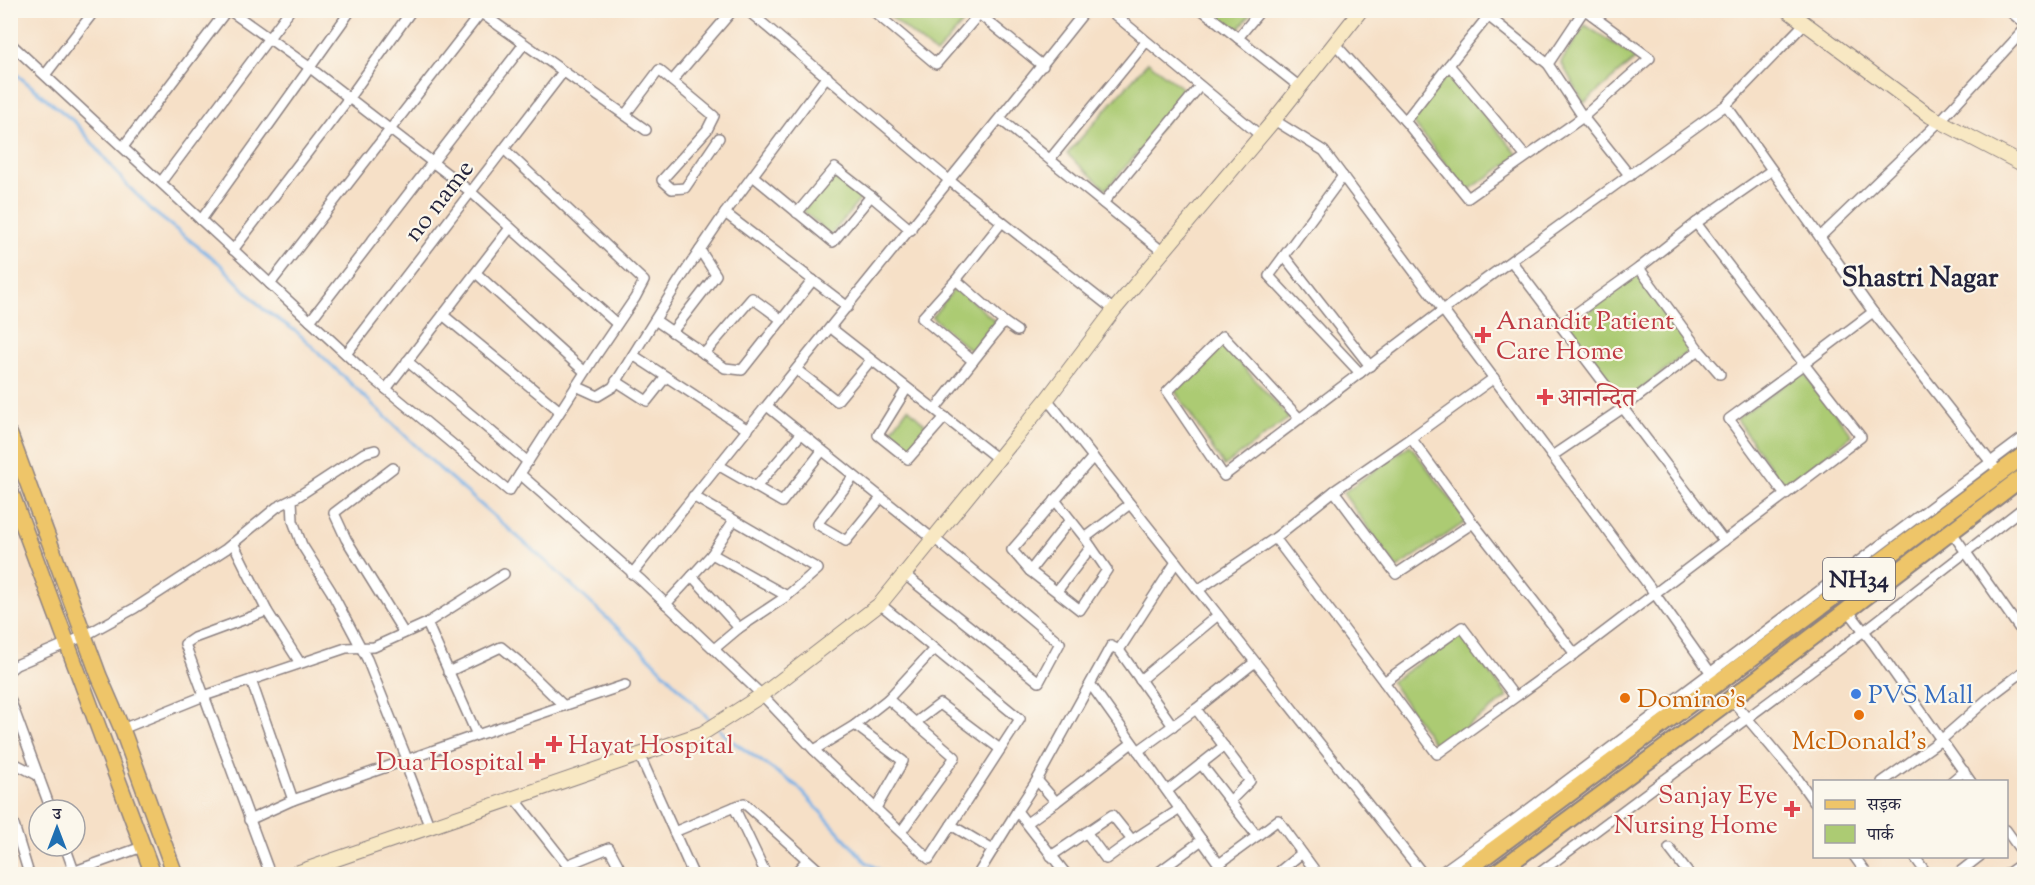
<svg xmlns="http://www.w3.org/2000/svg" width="2035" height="885" font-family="'Sorts Mill Goudy','Noto Serif Devanagari',serif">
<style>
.green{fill:#accb73;stroke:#677657;stroke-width:1.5}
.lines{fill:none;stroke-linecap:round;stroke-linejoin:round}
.stream{stroke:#76b0e7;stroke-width:3}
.street-casing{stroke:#8c8181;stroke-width:12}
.secondary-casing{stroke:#8c8181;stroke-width:16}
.primary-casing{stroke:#8c8181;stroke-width:18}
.highway-casing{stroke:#8c8181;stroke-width:20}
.street{stroke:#fff;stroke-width:9}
.secondary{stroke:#f8e8c3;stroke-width:14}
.primary{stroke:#eec569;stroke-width:15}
.highway{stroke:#eec569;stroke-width:16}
.health-dot{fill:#e0444e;stroke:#fbf7ec;stroke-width:2}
.shop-dot{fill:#3f7fe0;stroke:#fbf7ec;stroke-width:2}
.food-dot{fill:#e8710a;stroke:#fbf7ec;stroke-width:2}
.labels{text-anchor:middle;stroke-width:4.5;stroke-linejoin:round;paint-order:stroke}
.shield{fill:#fbf7ec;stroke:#636270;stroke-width:1.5}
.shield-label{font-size:24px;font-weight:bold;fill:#22223b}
.street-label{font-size:26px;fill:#22223b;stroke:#fbf7ec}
.health-label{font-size:26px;fill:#be3a42;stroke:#fbf7ec;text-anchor:start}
.shop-label{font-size:26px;fill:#366cbe;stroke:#fbf7ec;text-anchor:start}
.food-label{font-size:26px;fill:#c56008;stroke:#fbf7ec;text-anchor:start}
.neighbourhood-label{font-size:27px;font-weight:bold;fill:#22223b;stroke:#fbf7ec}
</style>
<rect width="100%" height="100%" fill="#fbf7ec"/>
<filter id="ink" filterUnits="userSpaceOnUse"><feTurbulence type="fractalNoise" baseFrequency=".0167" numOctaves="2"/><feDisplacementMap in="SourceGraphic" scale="12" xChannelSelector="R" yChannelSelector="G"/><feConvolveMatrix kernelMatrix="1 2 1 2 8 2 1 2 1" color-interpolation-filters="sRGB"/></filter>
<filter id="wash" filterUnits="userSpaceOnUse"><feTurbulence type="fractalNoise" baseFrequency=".008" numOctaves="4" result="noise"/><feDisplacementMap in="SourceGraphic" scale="24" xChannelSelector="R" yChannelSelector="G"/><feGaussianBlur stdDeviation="1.35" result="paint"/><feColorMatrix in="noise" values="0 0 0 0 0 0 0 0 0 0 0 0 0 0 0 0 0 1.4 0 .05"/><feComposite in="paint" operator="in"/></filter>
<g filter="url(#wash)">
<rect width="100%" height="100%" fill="#f6e0c7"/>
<g class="green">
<polygon points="884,11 964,11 970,15 936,54"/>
<polygon points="1209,11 1253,11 1237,32"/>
<polygon points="1585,25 1636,58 1584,103 1561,62"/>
<polygon points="1148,62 1190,94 1106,189 1067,154"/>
<polygon points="1449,73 1519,156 1467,191 1411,120"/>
<polygon points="836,174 863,196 831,235 803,211"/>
<polygon points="1638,275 1692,348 1624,403 1568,327"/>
<polygon points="956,287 996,322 972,352 932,317"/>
<polygon points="1223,344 1289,418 1224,466 1175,391"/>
<polygon points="1803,372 1852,435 1785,488 1736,419"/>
<polygon points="908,408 927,426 912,448 891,431"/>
<polygon points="1410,445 1467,521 1397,568 1343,493"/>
<polygon points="1461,634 1508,697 1437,748 1391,682"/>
</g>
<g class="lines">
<g class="stream">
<polyline points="10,69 76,123 126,184 155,213 219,263 263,309 297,332 439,468 550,565 652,660 712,722"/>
<polyline points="719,729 729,739 797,786 866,862 886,874"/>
</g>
</g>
</g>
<g filter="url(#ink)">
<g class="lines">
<defs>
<g id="street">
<polyline points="229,10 309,67 471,192 617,324"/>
<polyline points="477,10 646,130"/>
<polyline points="747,10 950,181 1114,310"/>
<polyline points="872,10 936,64 979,14 1043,66"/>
<polyline points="1109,10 1261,136"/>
<polyline points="1202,10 1238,38"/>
<polyline points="1261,10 1238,38 1300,87"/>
<polyline points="1584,10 1548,64 1583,117 1650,58 1585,10"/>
<polyline points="2008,10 2024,23"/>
<polyline points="1488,16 1548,64"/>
<polyline points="10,43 362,369 509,491 595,357 635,298 644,281 504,149"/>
<polyline points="1335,44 1405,121"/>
<polyline points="1449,65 1493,10"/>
<polyline points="45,75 95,10"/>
<polyline points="1726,105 1804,24"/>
<polyline points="625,115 659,70 672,81"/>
<polyline points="1000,119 1163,252"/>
<polyline points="1274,120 1324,151 1655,594 1713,676"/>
<polyline points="719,138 685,188 672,189 662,180 707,130 714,116 672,81 733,10"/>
<polyline points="123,147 227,10"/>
<polyline points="1526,157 1449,65 1405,121 1468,198 1583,117 1630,176"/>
<polyline points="1050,159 1146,42"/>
<polyline points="753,176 833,242 871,196 911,230"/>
<polyline points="1343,176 1269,276 1360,373"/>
<polyline points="161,182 290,10"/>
<polyline points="1103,203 1200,86"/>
<polyline points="725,213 848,307"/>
<polyline points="797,213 835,168 871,196"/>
<polyline points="201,220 351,10"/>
<polyline points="1696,223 1772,170"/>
<polyline points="1820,237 1940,121 2024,30"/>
<polyline points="233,250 349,98 412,10"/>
<polyline points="1284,256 1370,366"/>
<polyline points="1512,262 1724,541"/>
<polyline points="1639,268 1696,223 1804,364 1873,312"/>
<polyline points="476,273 585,372"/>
<polyline points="956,280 1002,222"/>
<polyline points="270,284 483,10"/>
<polyline points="443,315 560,411"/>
<polyline points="655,320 725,368 742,370 813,280"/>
<polyline points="310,321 524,44"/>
<polyline points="831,328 998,459"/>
<polyline points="672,332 716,275 700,250"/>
<polyline points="1699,350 1720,374"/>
<polyline points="346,354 563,72"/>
<polyline points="704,354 752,298 782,320"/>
<polyline points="633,355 748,430"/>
<polyline points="407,361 528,462"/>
<polyline points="973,361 922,318 956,280 1004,322"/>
<polyline points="797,370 837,401 871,360"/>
<polyline points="616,381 647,401 666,377"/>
<polyline points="576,386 598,396 613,387 679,281 725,213 827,76"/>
<polyline points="907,388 878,435 908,459 945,417"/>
<polyline points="386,389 510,228"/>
<polyline points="1047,399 1423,874"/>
<polyline points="767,406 933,539"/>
<polyline points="935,409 1004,322 1017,331"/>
<polyline points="1300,419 1223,336 1167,392 1224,476 1443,310 1726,105 1873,312 2000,474"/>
<polyline points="1411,438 1494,378"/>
<polyline points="1552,456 1623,408 1699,350 1639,268 1560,325"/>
<polyline points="1093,457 1012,550 1030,571 1080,610 1107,570 1085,538 1130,504"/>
<polyline points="718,465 782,502 822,451"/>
<polyline points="393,468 334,513 346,539 404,633"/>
<polyline points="520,474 642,581 762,695 814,750 929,859 1020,719 880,604"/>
<polyline points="854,476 817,524 846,541 881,498"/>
<polyline points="756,487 801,434"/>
<polyline points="1334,491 1275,538 1384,682"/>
<polyline points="693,496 818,569 787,596 712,554 734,520"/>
<polyline points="292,500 293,521 302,545 331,591 367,659 407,759 409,773 430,828"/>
<polyline points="1055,500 1085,538"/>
<polyline points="1473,523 1411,438 1334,491 1396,574 1473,523 1575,654 1861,437 1804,364 1729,419 1785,495"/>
<polyline points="1951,531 2024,635"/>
<polyline points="233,543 267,611 300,663"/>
<polyline points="712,554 692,576 739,628 787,596"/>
<polyline points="1030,571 1070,520"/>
<path d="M632,574C781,385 936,199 1086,10"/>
<polyline points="904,574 1039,682 1060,643 934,538"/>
<polyline points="1198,590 1275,538"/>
<polyline points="1057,591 1091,547"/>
<polyline points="666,604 692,576"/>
<polyline points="1847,609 1873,643 1971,782"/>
<polyline points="267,611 194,638 185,644 270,874"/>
<polyline points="427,623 477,735"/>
<polyline points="714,649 739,628"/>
<polyline points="1119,650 1176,562"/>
<polyline points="10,670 16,665 84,636 135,608 226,549 277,507 297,497 364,453 375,450"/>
<polyline points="448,672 501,647 518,661 564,706"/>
<polyline points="251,680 293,800"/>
<polyline points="1140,680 1218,615"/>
<polyline points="1091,685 1226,874"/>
<polyline points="1515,697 1462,627 1384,682 1437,754 1575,654"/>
<polyline points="10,699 51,810"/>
<polyline points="888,699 955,757 901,832"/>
<polyline points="1731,699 1795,775 1814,802"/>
<polyline points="1196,709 1255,662"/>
<polyline points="915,723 940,704 1000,749"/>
<polyline points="855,725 888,699 934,649"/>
<polyline points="122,729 204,696 346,648 374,647 427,623 504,574"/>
<polyline points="814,750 855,725 903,761 876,808"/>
<polyline points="1138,751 1196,709 1250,781 1230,801"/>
<polyline points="640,756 693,874"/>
<polyline points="10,761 39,776"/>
<polyline points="1201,764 1257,836 1278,820 1316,872 1314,874"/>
<polyline points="1037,780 1056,802 1132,743"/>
<polyline points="1882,782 1941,740 1991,696 2024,671"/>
<polyline points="1951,782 1964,771"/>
<polyline points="1167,791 1224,746"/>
<polyline points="515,799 567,865"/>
<polyline points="734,807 744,803 823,874"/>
<polyline points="249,820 293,800 477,735 625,685"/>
<polyline points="10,821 13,822 29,874"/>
<polyline points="1027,823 1056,802"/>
<polyline points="951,825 993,850"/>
<polyline points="2006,830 2024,855"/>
<polyline points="674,832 734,807 766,874"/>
<polyline points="1132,840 1180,809"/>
<polyline points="65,846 75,874"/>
<polyline points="1669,848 1689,874"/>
<polyline points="1051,856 1112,815 1132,840 1106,859 1086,832"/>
<polyline points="1854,856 1867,874"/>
<polyline points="1914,856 1927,874"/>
<polyline points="1219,864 1257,836"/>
<polyline points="1280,871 1302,853"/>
<polyline points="67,874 142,847"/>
<polyline points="575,874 567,865 609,848 623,874"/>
<polyline points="794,874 807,860"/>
<polyline points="978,874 1017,811"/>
<polyline points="1066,874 1017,811 1037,780 1111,646 1119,650 1173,726"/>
<polyline points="1156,874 1202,840"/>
<polyline points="1439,874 1517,818 2024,437"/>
<polyline points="1538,874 1864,631 2024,507"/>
<polyline points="1957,874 1980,856"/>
<polyline points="2007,874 2024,862"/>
</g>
<g id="secondary">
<polyline points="1787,10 1930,116 2024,165"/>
<polyline points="293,874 703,733 762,695 880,604 1047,399 1114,310 1274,120 1361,10"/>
</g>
<g id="primary">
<polyline points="10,435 99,676 122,729 175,874"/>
<polyline points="10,490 153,874"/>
</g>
<g id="highway">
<polyline points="1461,874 2024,455"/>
<polyline points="1495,874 1731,699 2024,476"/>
</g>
</defs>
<use href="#street" class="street-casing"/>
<use href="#secondary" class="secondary-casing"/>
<use href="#primary" class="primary-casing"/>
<use href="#highway" class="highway-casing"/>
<use href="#street" class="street"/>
<use href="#secondary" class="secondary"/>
<use href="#primary" class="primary"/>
<use href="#highway" class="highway"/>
</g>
</g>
<g class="health-dot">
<path d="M1480 326h6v6h6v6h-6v6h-6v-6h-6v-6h6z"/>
<path d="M1542 388h6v6h6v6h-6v6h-6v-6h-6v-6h6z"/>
<path d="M551 735h6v6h6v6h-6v6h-6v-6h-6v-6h6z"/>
<path d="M534 752h6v6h6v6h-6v6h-6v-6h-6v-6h6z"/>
<path d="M1789 800h6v6h6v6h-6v6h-6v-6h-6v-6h6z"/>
</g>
<circle class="shop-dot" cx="1856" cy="694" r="6"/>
<g class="food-dot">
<circle cx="1625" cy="698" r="6"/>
<circle cx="1859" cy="715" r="6"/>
</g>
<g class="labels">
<rect class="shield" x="1823" y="558" width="72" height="42" rx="4.5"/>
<g class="shield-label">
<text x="1859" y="587">NH34</text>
</g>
<g class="street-label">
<text transform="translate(438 200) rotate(-52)" y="9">no name</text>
</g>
<g class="health-label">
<text x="1496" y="329">Anandit Patient<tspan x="1496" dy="30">Care Home</tspan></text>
<text x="1558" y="406">आनन्दित</text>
<text x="568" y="753">Hayat Hospital</text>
<text x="524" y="770" text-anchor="end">Dua Hospital</text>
<text x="1778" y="803" text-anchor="end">Sanjay Eye<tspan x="1778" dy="30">Nursing Home</tspan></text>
</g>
<g class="shop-label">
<text x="1868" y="703">PVS Mall</text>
</g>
<g class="food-label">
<text x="1637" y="707">Domino's</text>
<text x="1859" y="749" text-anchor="middle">McDonald's</text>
</g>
<g class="neighbourhood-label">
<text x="1920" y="286">Shastri Nagar</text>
</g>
</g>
<rect width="2035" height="885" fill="none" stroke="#fbf7ec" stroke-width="36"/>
<rect x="1813" y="780" width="195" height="78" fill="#fbf7ec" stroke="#a4a2a5" stroke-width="1.5"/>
<rect x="1825" y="800" width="30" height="9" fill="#eec569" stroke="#a4a2a5" stroke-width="1.5"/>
<text x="1867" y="810" font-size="18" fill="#22223b">सड़क</text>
<rect x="1825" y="825" width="30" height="18" fill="#accb73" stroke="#a4a2a5" stroke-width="1.5"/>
<text x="1867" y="840" font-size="18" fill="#22223b">पार्क</text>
<g transform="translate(57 828)"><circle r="28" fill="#fbf7ec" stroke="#a4a2a5" stroke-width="1.5"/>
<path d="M0-4.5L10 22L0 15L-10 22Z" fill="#1f6fb2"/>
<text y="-9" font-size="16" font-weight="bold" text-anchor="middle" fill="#22223b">उ</text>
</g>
</svg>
